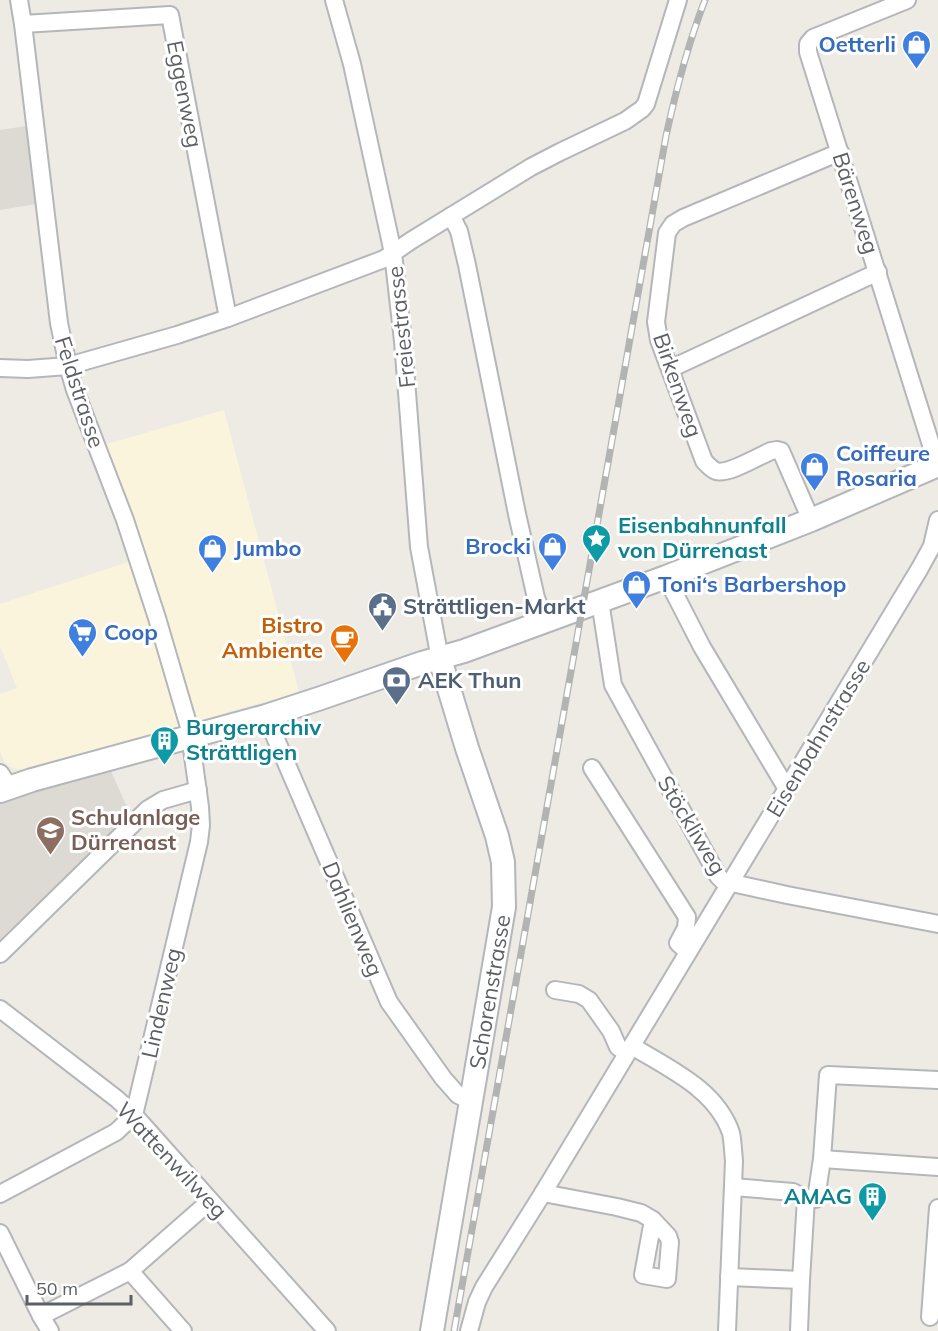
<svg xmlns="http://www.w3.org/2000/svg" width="938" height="1331" font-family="Mulish,sans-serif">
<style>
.commercial{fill:#faf4dd}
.education{fill:#dddad3}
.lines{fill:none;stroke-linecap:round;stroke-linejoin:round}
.street-casing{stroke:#b5b6ba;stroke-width:20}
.secondary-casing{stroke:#b3b6ba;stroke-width:26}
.street{stroke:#fff;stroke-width:16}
.secondary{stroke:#fff;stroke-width:22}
.rail-casing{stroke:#b2b3b3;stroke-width:7}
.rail{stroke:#fff;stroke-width:4.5;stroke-dasharray:14;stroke-linecap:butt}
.labels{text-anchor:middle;stroke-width:6;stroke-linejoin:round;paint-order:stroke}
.shop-label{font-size:22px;font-weight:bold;fill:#366cbe;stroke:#fff;text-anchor:start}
.street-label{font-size:22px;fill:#5c5f63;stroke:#fff}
.culture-label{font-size:22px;font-weight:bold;fill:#0d838f;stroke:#fff;text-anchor:start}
.service-label{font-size:22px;font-weight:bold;fill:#4e5e75;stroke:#fff;text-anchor:start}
.food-label{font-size:22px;font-weight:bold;fill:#c56008;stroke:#fff;text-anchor:end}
.education-label{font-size:22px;font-weight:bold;fill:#785e54;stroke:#fff;text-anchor:start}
</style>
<rect width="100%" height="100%" fill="#edebe4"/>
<polygon class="commercial" points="224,410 299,692 160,732 22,769 17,769 8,766 4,761 0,751 0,694 17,688 0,646 0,604 137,559 97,447"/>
<g class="education">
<polygon points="26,126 36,204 0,210 0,130"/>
<polygon points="111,771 134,823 0,954 0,801"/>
</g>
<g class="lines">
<defs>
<g id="street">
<polyline points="334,0 352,64 393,253 403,341 419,547 440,659"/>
<polyline points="907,0 813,38 808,44 808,52 938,467"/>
<polyline points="23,24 170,15 228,318"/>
<polyline points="451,216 459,231 467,265 517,514 536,598 545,621"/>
<polyline points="0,368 28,369 68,366 177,335 228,318 384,259 412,240 531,167 560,152 625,121 642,109 646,104 678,0"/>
<polyline points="670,369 878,272"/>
<path d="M811,520L781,451L777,450L771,451C759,456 728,475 716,471C711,469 708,465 704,461L659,340L656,322L667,233L673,224L683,218L840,152"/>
<polyline points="666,577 702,647 787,789"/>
<polyline points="600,601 613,685 718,876 723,881 787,895 938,924"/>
<polyline points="266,716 389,1002 443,1078 458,1095 471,1101"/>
<polyline points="592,768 687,917 686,928 678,943 688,952"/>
<polyline points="0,773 10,788"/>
<polyline points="0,954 148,809 163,800 198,790"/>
<polyline points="555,990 579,994 589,1000 611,1031 618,1047 627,1053"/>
<polyline points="0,1009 117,1099 134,1115 327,1331"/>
<path d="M632,1046C669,1069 716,1089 731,1133C733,1142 733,1152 734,1161L727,1331"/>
<polyline points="822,1159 938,1167"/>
<polyline points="733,1187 793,1192 806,1199 816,1199 822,1159 828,1075 938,1080"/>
<polyline points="543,1193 617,1207 641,1213 653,1220 668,1236 670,1242 667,1279 643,1275 653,1220"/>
<polyline points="0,1194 116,1132 134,1115 199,842 201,825 200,807 189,727 157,618 125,520 75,390 68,366 59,323 23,24 19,0"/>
<polyline points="0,1233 41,1316 50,1331"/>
<polyline points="130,1271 183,1331"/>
<polyline points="729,1277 801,1280"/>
<polyline points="41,1316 130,1271 210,1201"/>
<polyline points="930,1317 938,1208"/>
<polyline points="469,1331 477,1302 484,1287 543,1193 920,568 932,546 938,520"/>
<polyline points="799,1331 801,1280 806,1199"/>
</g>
<g id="secondary">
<polyline points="0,791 32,780 266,716 321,698 422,663 464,651 666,577 811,520 938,465"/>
<path id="s1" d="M432,1331L504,907L503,862L497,836L467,748L440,659"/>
</g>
</defs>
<use href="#street" class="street-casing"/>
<use href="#secondary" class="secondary-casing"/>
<use href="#street" class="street"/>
<use href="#secondary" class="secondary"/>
<defs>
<path id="rail" d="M454,1331L666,136C676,90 688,44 705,0"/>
</defs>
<use href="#rail" class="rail-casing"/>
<use href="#rail" class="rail"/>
</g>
<defs>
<symbol id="shop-pin" viewBox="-11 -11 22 30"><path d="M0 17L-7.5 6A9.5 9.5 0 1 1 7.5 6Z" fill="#3f7fe0" stroke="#fff"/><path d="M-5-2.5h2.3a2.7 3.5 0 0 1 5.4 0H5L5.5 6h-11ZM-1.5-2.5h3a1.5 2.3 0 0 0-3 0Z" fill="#fff"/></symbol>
<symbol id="sight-pin" viewBox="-11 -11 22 30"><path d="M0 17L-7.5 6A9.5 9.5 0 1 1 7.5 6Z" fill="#0f9aa8" stroke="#fff"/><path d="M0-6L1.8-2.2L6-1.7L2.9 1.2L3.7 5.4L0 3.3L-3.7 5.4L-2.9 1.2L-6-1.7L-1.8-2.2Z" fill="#fff"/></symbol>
<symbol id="civic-pin" viewBox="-11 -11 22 30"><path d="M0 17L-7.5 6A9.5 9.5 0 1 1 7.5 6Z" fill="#5c6f8a" stroke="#fff"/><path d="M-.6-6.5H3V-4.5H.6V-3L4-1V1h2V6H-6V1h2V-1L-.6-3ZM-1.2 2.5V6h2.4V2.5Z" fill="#fff"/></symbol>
<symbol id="supermarket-pin" viewBox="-11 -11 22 30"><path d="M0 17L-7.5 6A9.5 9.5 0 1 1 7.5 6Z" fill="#3f7fe0" stroke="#fff"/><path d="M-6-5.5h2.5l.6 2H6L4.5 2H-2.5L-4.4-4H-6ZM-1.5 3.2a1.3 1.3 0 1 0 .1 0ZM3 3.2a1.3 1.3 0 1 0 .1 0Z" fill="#fff"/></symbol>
<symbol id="cafe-pin" viewBox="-11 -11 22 30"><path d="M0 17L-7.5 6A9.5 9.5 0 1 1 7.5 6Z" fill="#e8710a" stroke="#fff"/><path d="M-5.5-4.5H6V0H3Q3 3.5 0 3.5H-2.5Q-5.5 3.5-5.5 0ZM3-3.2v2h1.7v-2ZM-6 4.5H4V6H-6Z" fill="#fff"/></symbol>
<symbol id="bank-pin" viewBox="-11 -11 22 30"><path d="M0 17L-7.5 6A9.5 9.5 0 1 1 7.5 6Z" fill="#5c6f8a" stroke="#fff"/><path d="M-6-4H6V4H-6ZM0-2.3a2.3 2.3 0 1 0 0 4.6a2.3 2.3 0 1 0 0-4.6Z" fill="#fff"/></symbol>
<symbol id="building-pin" viewBox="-11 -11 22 30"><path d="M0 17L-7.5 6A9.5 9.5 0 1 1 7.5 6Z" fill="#0f9aa8" stroke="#fff"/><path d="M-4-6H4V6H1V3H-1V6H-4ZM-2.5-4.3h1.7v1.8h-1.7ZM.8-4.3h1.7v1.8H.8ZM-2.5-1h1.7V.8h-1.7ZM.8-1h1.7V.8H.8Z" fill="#fff"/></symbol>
<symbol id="school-pin" viewBox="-11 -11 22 30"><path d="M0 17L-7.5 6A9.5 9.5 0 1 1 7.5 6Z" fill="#8d6e63" stroke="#fff"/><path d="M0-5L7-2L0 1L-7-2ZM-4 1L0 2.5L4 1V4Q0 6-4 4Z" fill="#fff"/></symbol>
</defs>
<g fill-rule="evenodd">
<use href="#shop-pin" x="900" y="28" width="33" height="45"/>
<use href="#shop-pin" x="798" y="450" width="33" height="45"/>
<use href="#sight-pin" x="580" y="522" width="33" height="45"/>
<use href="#shop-pin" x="536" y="530" width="33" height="45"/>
<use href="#shop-pin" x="196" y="532" width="33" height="45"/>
<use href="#shop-pin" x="620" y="568" width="33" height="45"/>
<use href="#civic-pin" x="366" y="590" width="33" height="45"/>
<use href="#supermarket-pin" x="66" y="616" width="33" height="45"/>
<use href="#cafe-pin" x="328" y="622" width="33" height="45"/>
<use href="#bank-pin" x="380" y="664" width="33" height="45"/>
<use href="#building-pin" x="148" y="724" width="33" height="45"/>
<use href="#school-pin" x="34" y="814" width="33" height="45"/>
<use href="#building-pin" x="856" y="1180" width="33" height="45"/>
</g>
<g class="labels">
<g class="shop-label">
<text x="896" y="52" text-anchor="end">Oetterli</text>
<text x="836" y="461">Coiffeure<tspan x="836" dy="25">Rosaria</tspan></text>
<text x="531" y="554" text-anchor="end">Brocki</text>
<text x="234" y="556">Jumbo</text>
<text x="658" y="592">Toni‘s Barbershop</text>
<text x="104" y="640">Coop</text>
</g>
<g class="street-label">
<text transform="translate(185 94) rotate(79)" y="8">Eggenweg</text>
<text transform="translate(856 203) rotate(72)" y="8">Bärenweg</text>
<text transform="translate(401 327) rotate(-96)" y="8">Freiestrasse</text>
<text transform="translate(678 385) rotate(71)" y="8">Birkenweg</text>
<text transform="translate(80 392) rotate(72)" y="8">Feldstrasse</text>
<text transform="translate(818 738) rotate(-59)" y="8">Eisenbahnstrasse</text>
<text transform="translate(692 825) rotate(59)" y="8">Stöckliweg</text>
<text transform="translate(353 919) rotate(67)" y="8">Dahlienweg</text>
<text dy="8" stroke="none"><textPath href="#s1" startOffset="344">Schorenstrasse</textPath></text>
<text transform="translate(161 1003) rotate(-77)" y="8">Lindenweg</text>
<text transform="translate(172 1160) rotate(47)" y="8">Wattenwilweg</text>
</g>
<g class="culture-label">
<text x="618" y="533">Eisenbahnunfall<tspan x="618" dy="25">von Dürrenast</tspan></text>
<text x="186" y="735">Burgerarchiv<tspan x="186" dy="25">Strättligen</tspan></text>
<text x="852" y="1204" text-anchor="end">AMAG</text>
</g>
<g class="service-label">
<text x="403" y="614">Strättligen-Markt</text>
<text x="418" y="688">AEK Thun</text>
</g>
<g class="food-label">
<text x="323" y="633">Bistro<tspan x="323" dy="25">Ambiente</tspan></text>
</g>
<g class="education-label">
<text x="71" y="825">Schulanlage<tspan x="71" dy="25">Dürrenast</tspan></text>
</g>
</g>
<path d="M27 1295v9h104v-9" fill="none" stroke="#5c5f63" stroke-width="3"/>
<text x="36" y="1295" font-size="18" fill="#5c5f63" stroke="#ffffff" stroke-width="4.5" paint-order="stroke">50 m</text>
</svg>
